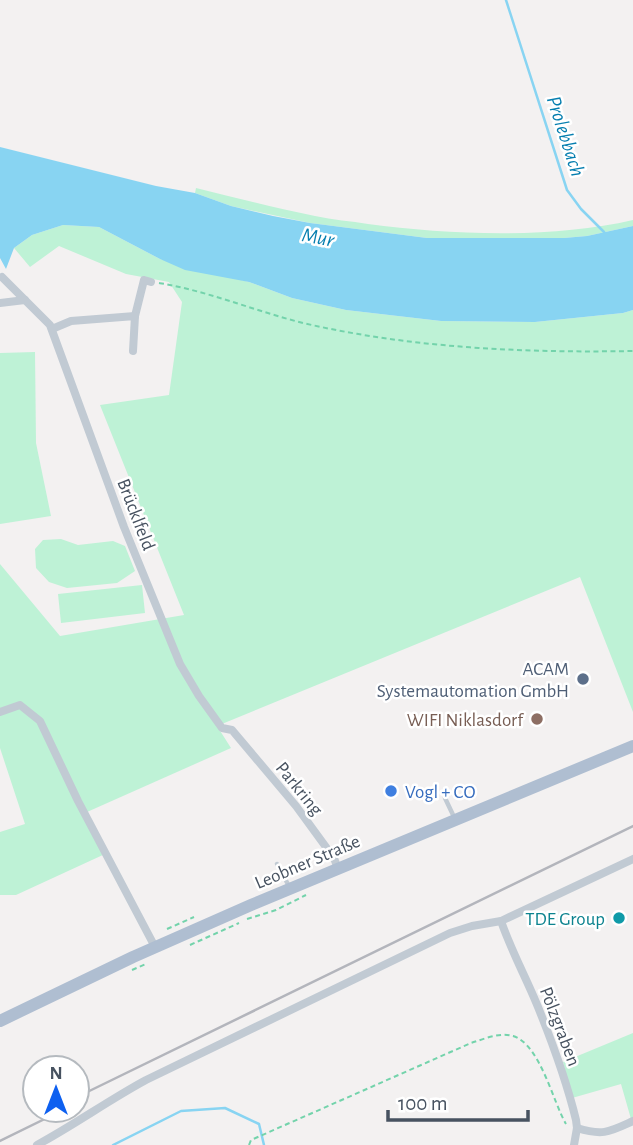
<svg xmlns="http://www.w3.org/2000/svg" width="633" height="1145" font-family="'Alegreya Sans',sans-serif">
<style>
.green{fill:#bef2d6}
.water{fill:#88d4f2}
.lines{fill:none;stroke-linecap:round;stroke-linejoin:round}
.stream{stroke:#88d4f2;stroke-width:2.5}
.path{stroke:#73d3ab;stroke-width:2;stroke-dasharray:5 3.5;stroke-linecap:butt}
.lane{stroke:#c1cad3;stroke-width:4.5}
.street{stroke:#c1cad3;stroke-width:8}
.primary{stroke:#afbed1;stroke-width:12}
.rail{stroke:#b3b5bc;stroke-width:2.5}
.service-dot{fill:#5c6f8a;stroke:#fff;stroke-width:2.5}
.education-dot{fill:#8d6e63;stroke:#fff;stroke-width:2.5}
.shop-dot{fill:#3f7fe0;stroke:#fff;stroke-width:2.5}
.culture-dot{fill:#0f9aa8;stroke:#fff;stroke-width:2.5}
.labels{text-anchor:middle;stroke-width:5;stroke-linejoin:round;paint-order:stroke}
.street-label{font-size:19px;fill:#475260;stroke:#fff}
.service-label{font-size:19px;fill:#4e5e75;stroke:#fff;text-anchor:end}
.education-label{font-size:19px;fill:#785e54;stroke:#fff;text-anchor:end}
.shop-label{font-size:19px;fill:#366cbe;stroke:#fff;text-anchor:start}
.culture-label{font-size:19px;fill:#0d838f;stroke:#fff;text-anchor:end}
.water-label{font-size:21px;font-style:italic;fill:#057eaf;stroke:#fff}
</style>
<rect width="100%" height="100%" fill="#f3f1f1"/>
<g class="green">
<path d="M196,188C236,198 276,208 315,216C333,220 351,221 368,224C451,235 551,239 633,220V226L587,236L564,238H427L310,223L231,206L195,193Z"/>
<polygon points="63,225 99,227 160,259 249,282 292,298 346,310 441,321 535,322 623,313 633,310 633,712 580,577 217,726 231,748 87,812 105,854 16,895 0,895 0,832 25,824 0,748 0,564 60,636 184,615 100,405 169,395 182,302 169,282 126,274 59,246 30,267 14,248 32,235"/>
<polygon points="35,352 36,443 51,516 0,524 0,353"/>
<polygon points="61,539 78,545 113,541 125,546 135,571 117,583 67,588 49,582 36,568 35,549 43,540"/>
<polygon points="142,585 145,613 61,623 58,594"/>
<polygon points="633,1033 633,1118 631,1119 621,1084 572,1098 563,1062"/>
</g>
<polygon class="water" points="0,147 156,186 195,193 231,206 273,216 310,223 427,238 564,238 587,236 633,226 633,310 623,313 535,322 441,321 346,310 292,298 249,282 185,270 160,259 99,227 63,225 32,235 14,248 6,269 0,258"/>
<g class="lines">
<g class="stream">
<polyline points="506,0 567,190 581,209 604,232"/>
<polyline points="113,1145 181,1111 225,1108 259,1124 264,1145"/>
</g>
<g class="path">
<path d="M159,283C208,291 255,311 303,323C411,348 523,353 633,351"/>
<polyline points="247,919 276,910 306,895"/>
<polyline points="167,929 194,917"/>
<polyline points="190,945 239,923"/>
<polyline points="132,970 146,964"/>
<path d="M249,1145L251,1140L471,1043C484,1039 499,1032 513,1036C540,1044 553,1102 566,1124"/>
</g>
<g class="lane">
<polyline points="445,798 454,817"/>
<polyline points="277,864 290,888"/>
</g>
<g class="street">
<polyline points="2,277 50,325 124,527 180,664 199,696 222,728 232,730 296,806 334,858 338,869"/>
<polyline points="0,303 25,300"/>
<polyline points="135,316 144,280 151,282"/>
<polyline points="52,329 71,321 135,316 133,351"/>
<polyline points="0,712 20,705 40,721 78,801 155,947"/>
<path d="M501,921C512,953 528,981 540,1012C554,1047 567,1083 576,1120L577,1128L574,1145"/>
<path d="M577,1128C603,1136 609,1132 633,1121"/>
<path d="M37,1145C74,1125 109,1100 146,1080L450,933L472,926L501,921L633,859"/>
</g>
<polyline class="primary" points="0,1021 133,957 251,905 633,746"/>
<g class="rail">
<polyline points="77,1097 633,826"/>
<polyline points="0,1141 63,1110"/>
</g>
</g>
<circle class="service-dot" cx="583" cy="679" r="7"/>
<circle class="education-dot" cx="537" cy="719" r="7"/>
<circle class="shop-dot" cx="391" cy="791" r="7"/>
<circle class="culture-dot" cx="619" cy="918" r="7"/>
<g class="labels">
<g class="street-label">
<text transform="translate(137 514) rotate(69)" y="7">Brücklfeld</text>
<text transform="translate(300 788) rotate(51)" y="7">Parkring</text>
<text transform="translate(307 861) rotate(-23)" y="7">Leobner Straße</text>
<text transform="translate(561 1026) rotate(69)" y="7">Pölzgraben</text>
</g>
<g class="service-label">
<text x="569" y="675">ACAM<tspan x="569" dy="22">Systemautomation GmbH</tspan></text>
</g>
<g class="education-label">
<text x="523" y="726">WIFI Niklasdorf</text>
</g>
<g class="shop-label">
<text x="405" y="798">Vogl + CO</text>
</g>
<g class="culture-label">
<text x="605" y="925">TDE Group</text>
</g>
<g class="water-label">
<text transform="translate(566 136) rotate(72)" y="7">Prolebbach</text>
<text transform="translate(318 237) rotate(10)" y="7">Mur</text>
</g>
</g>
<g transform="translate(56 1089)"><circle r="33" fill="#ffffff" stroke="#b5babf" stroke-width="2"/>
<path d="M0-5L12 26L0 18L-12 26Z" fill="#0e60f0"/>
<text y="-10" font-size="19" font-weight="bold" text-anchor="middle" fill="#475260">N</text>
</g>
<path d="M388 1110v10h140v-10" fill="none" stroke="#475260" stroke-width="3.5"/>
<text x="398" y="1110" font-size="21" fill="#475260" stroke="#ffffff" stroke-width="5" paint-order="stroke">100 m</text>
</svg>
